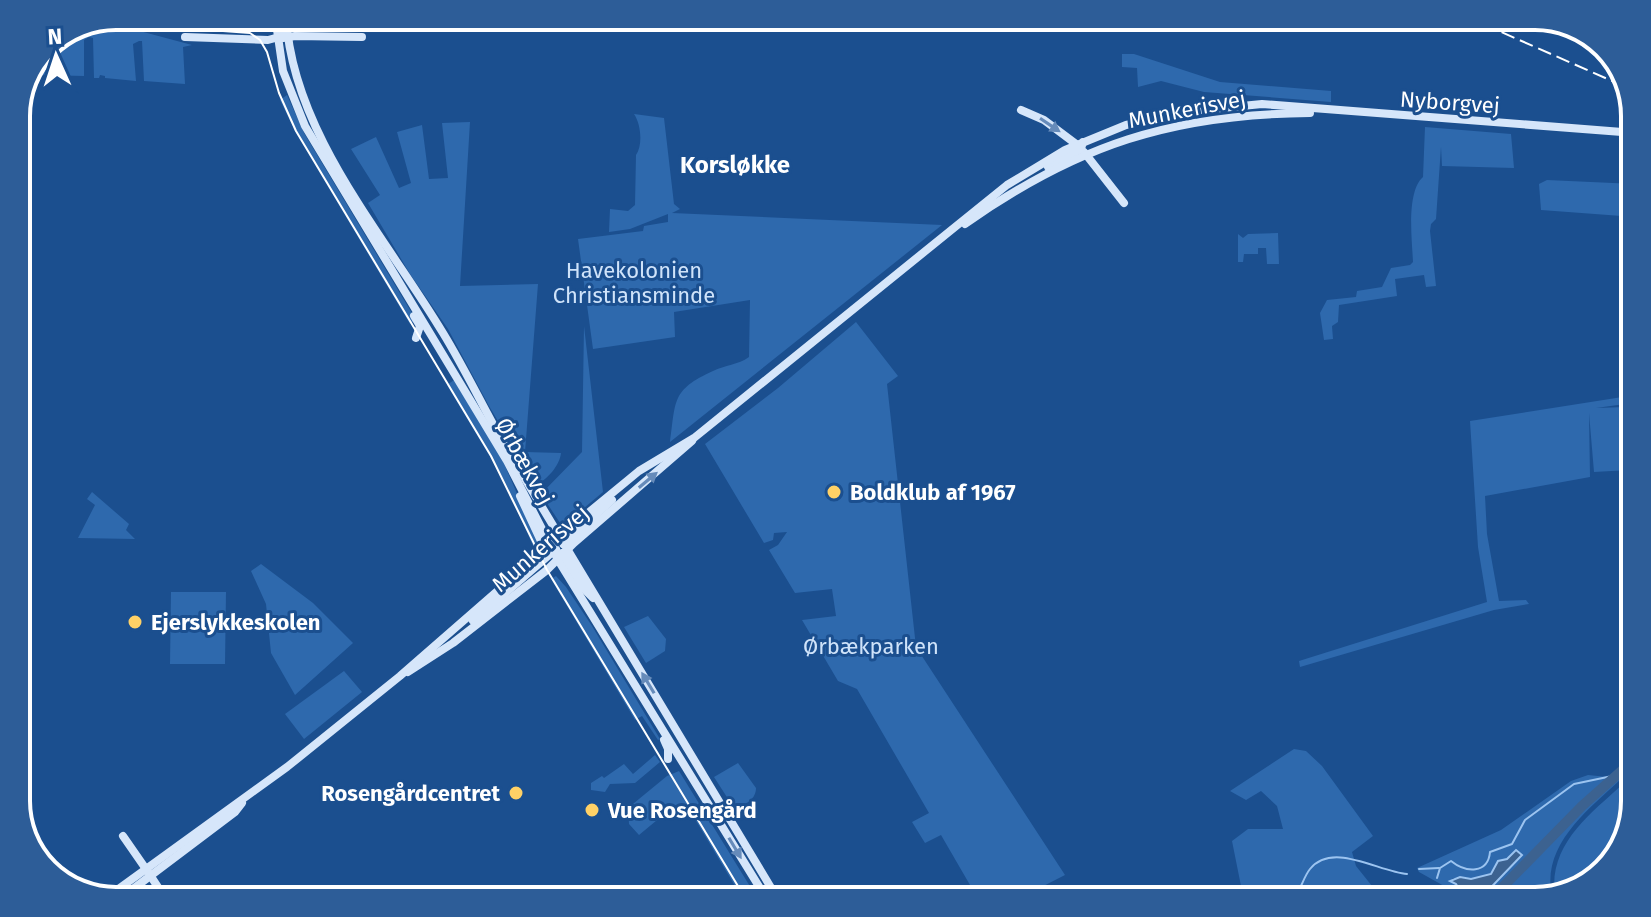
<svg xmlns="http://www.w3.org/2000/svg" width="1651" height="917" font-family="'Fira Sans',sans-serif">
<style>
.green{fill:#2e69ad}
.water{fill:#3c6290;stroke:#9cc4f0;stroke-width:2}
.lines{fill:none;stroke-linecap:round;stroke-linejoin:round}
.stream{stroke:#9cc4f0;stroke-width:2}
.river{stroke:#3c6290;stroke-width:10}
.secondary{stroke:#d6e6fa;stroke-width:8}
.tram{stroke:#fff;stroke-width:2}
.rail{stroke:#fff;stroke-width:2;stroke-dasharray:14 6;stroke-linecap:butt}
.oneway{fill:#668bba}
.poi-dot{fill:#ffd166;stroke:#1b4f8f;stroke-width:3}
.labels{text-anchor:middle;stroke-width:6;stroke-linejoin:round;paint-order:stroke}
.street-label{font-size:22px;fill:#fff;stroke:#1b4f8f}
.park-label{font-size:22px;fill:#cfe3fa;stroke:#1b4f8f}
.poi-label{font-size:22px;font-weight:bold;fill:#fff;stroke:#1b4f8f;text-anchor:start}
.neighbourhood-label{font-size:24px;font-weight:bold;fill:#fff;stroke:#1b4f8f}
.rim{fill:none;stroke:#fff;stroke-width:4}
</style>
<rect width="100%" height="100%" fill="#1b4f8f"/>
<g class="green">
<polygon points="89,27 136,30 192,45 183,47 185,84 144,81 142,41 139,41 133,44 136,81 105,78 105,76 100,75 99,78 94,78 93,38 89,37 84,40 84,76 43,75 43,51 46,45"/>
<polygon points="1122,54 1134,54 1220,82 1331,91 1331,102 1204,92 1161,81 1138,87 1137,68 1122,67"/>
<polygon points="287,95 304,133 416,320 410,324 296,133 280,100"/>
<path d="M634,114L664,118L674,204L680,209L672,213L942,225L670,442C676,401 671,390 713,371C725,365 738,365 749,357L750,300L674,312L675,337L593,349L578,239L643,231L644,226L668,222V214L630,229L609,232L610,209L628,211L635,205L636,155C643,145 641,124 634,114Z"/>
<path d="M470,122L460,286L538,284L525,452L561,453C560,465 547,480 536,485L489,406L448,329L410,274L368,203L380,195L351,149L376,137L399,188L411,183L397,132L422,125L429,179L448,178L442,123Z"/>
<path d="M1425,127L1511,134L1514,168L1442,166L1441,147L1436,219L1431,224L1430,231L1436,286L1426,287L1424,275L1395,279L1397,296L1339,305L1338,322L1332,326L1333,339L1324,340L1320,313L1327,300L1356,297L1357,291L1382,287L1391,268L1410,265L1413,262C1412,240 1406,192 1423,177Z"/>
<polygon points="1547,180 1635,184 1635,217 1541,210 1539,184"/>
<polygon points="1278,233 1279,264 1267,264 1266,248 1258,248 1258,254 1244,254 1243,262 1238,262 1238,234 1243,238 1248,234"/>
<polygon points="856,322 898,376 887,384 916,647 1065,875 1014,901 940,901 970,885 941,835 925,843 912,822 929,813 857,689 838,681 802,620 836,616 832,589 795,593 769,550 778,545 787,532 774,533 773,540 764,543 705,444 778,388"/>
<polygon points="584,326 603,492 565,524 560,523 541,494 582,452"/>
<polygon points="454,380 502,459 538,542 536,552 501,475 447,385"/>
<polygon points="1635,395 1635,409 1625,404 1596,408 1625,407 1629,470 1594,472 1589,413 1590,477 1485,496 1487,534 1499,601 1526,600 1529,604 1494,610 1300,667 1299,661 1487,602 1478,547 1470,421"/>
<polygon points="92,492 129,524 126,530 135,539 78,538 95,505 87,499"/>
<polygon points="261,564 313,603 353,643 295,695 271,653 266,604 251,571"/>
<polygon points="556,576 566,587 592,626 660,739 658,740 642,716 635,720 551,579"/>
<polygon points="171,592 226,592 225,664 170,664"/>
<polygon points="648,616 666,639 665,651 646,663 624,627"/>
<polygon points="344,671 362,692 304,739 285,714"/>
<polygon points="1294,749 1306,751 1322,766 1373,836 1352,852 1356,866 1376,891 1375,901 1216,901 1241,886 1232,841 1248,829 1283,829 1277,806 1261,791 1246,800 1230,791"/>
<polygon points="655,755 660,762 635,783 610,784 605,792 591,790 591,783 602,776 604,778 624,764 633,774"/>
<path d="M1635,760V802L1622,851L1586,887L1555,896C1548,845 1589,815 1623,784L1620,780C1587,811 1541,845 1552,897L1545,899L1539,896L1534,901H1478L1517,850L1508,859L1498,861L1491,874L1471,879L1453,878L1451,881L1456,884L1466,901H1458L1453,891L1419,872L1417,868L1501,830L1571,781L1588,775L1618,778Z"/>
<path d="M738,763L756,788C756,800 743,808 732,805L714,777Z"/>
<polygon points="679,771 759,901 744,901 686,804 677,809 674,806 639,835 629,824 628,808 667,776"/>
</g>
<polygon class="water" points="1516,850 1522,855 1478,901 1466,901 1456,884 1450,881 1460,877 1471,879 1491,874 1498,861 1507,859"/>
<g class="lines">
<g class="stream">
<polyline points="1419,869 1439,868"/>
<path d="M1437,878L1440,868L1451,861C1466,873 1488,874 1490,852L1512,844L1525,820L1574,784L1617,775"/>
<polyline points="1434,888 1446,901"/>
<path d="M1290,901C1301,893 1302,879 1310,869C1333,841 1379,872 1407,874"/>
</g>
<polyline class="river" points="1489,901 1582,806 1635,759"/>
<g class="secondary">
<polyline points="275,16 283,71 305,126 507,461 558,560 768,901"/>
<polyline points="280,16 282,32"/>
<path d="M286,16C292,133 385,236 443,333C465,369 483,407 504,444C595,597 687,749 779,901"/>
<polyline points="254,25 261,23 268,16"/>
<polyline points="185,37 268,40 279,37"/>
<polyline points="283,38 295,36 362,37"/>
<polyline points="1021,110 1044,120 1080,147"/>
<polyline points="1084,152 1124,203"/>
<polyline points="1048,167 1081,149 1083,142"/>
<path d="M965,224C1077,145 1173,114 1310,113"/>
<polyline points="414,316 420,326 416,338"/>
<polyline points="520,496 541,541 542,553"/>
<polyline points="563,544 612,500"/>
<polyline points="562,553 584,589 593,598"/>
<polyline points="473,621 556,549"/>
<polyline points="408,672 453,643 547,570 574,543 692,441"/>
<polyline points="664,740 668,749 668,759"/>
<polyline points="123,836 148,872"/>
<polyline points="150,875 167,901"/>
<polyline points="106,898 287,767 400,676 571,527 639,471 694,438 1007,185 1065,150 1126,125 1191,111 1262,104 1635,133"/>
<polyline points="117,901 235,812 242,803"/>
</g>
<polyline class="tram" points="101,22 250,33 260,40 267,52 279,93 296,131 491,456 547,570 747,901"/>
<polyline class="rail" points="1465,16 1628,88"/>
</g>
<defs><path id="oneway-solid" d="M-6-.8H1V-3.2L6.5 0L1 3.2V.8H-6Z" transform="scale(2)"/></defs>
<g class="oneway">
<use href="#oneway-solid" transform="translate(1050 125) rotate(34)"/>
<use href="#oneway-solid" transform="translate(648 480) rotate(-40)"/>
<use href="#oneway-solid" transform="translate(648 683) rotate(-121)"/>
<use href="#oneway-solid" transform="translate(735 848) rotate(59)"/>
</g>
<g class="poi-dot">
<circle cx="834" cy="492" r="8"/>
<circle cx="135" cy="622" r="8"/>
<circle cx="516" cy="793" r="8"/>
<circle cx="592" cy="810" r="8"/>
</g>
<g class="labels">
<g class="street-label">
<text transform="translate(1450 102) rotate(4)" y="8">Nyborgvej</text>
<text transform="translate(1187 109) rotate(-11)" y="8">Munkerisvej</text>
<text transform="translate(525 461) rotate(61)" y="8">Ørbækvej</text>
<text transform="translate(540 548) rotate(-41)" y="8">Munkerisvej</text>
</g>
<g class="park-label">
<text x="634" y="278">Havekolonien<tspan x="634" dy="25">Christiansminde</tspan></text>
<text x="871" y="654">Ørbækparken</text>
</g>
<g class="poi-label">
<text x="850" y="500">Boldklub af 1967</text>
<text x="151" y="630">Ejerslykkeskolen</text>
<text x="500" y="801" text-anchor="end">Rosengårdcentret</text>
<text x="608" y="818">Vue Rosengård</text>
</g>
<g class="neighbourhood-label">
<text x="735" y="173">Korsløkke</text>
</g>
</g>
<path d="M0 0H1651V917H0ZM116 30H1535A86 86 0 0 1 1621 116V801A86 86 0 0 1 1535 887H116A86 86 0 0 1 30 801V116A86 86 0 0 1 116 30Z" fill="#2d5d98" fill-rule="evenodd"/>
<path class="rim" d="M116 30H1535A86 86 0 0 1 1621 116V801A86 86 0 0 1 1535 887H116A86 86 0 0 1 30 801V116A86 86 0 0 1 116 30Z"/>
<g transform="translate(56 56) rotate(357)" stroke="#1b4f8f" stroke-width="6" paint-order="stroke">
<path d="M0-6L14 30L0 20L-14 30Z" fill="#ffffff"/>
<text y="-12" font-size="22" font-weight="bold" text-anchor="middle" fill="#ffffff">N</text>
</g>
</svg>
